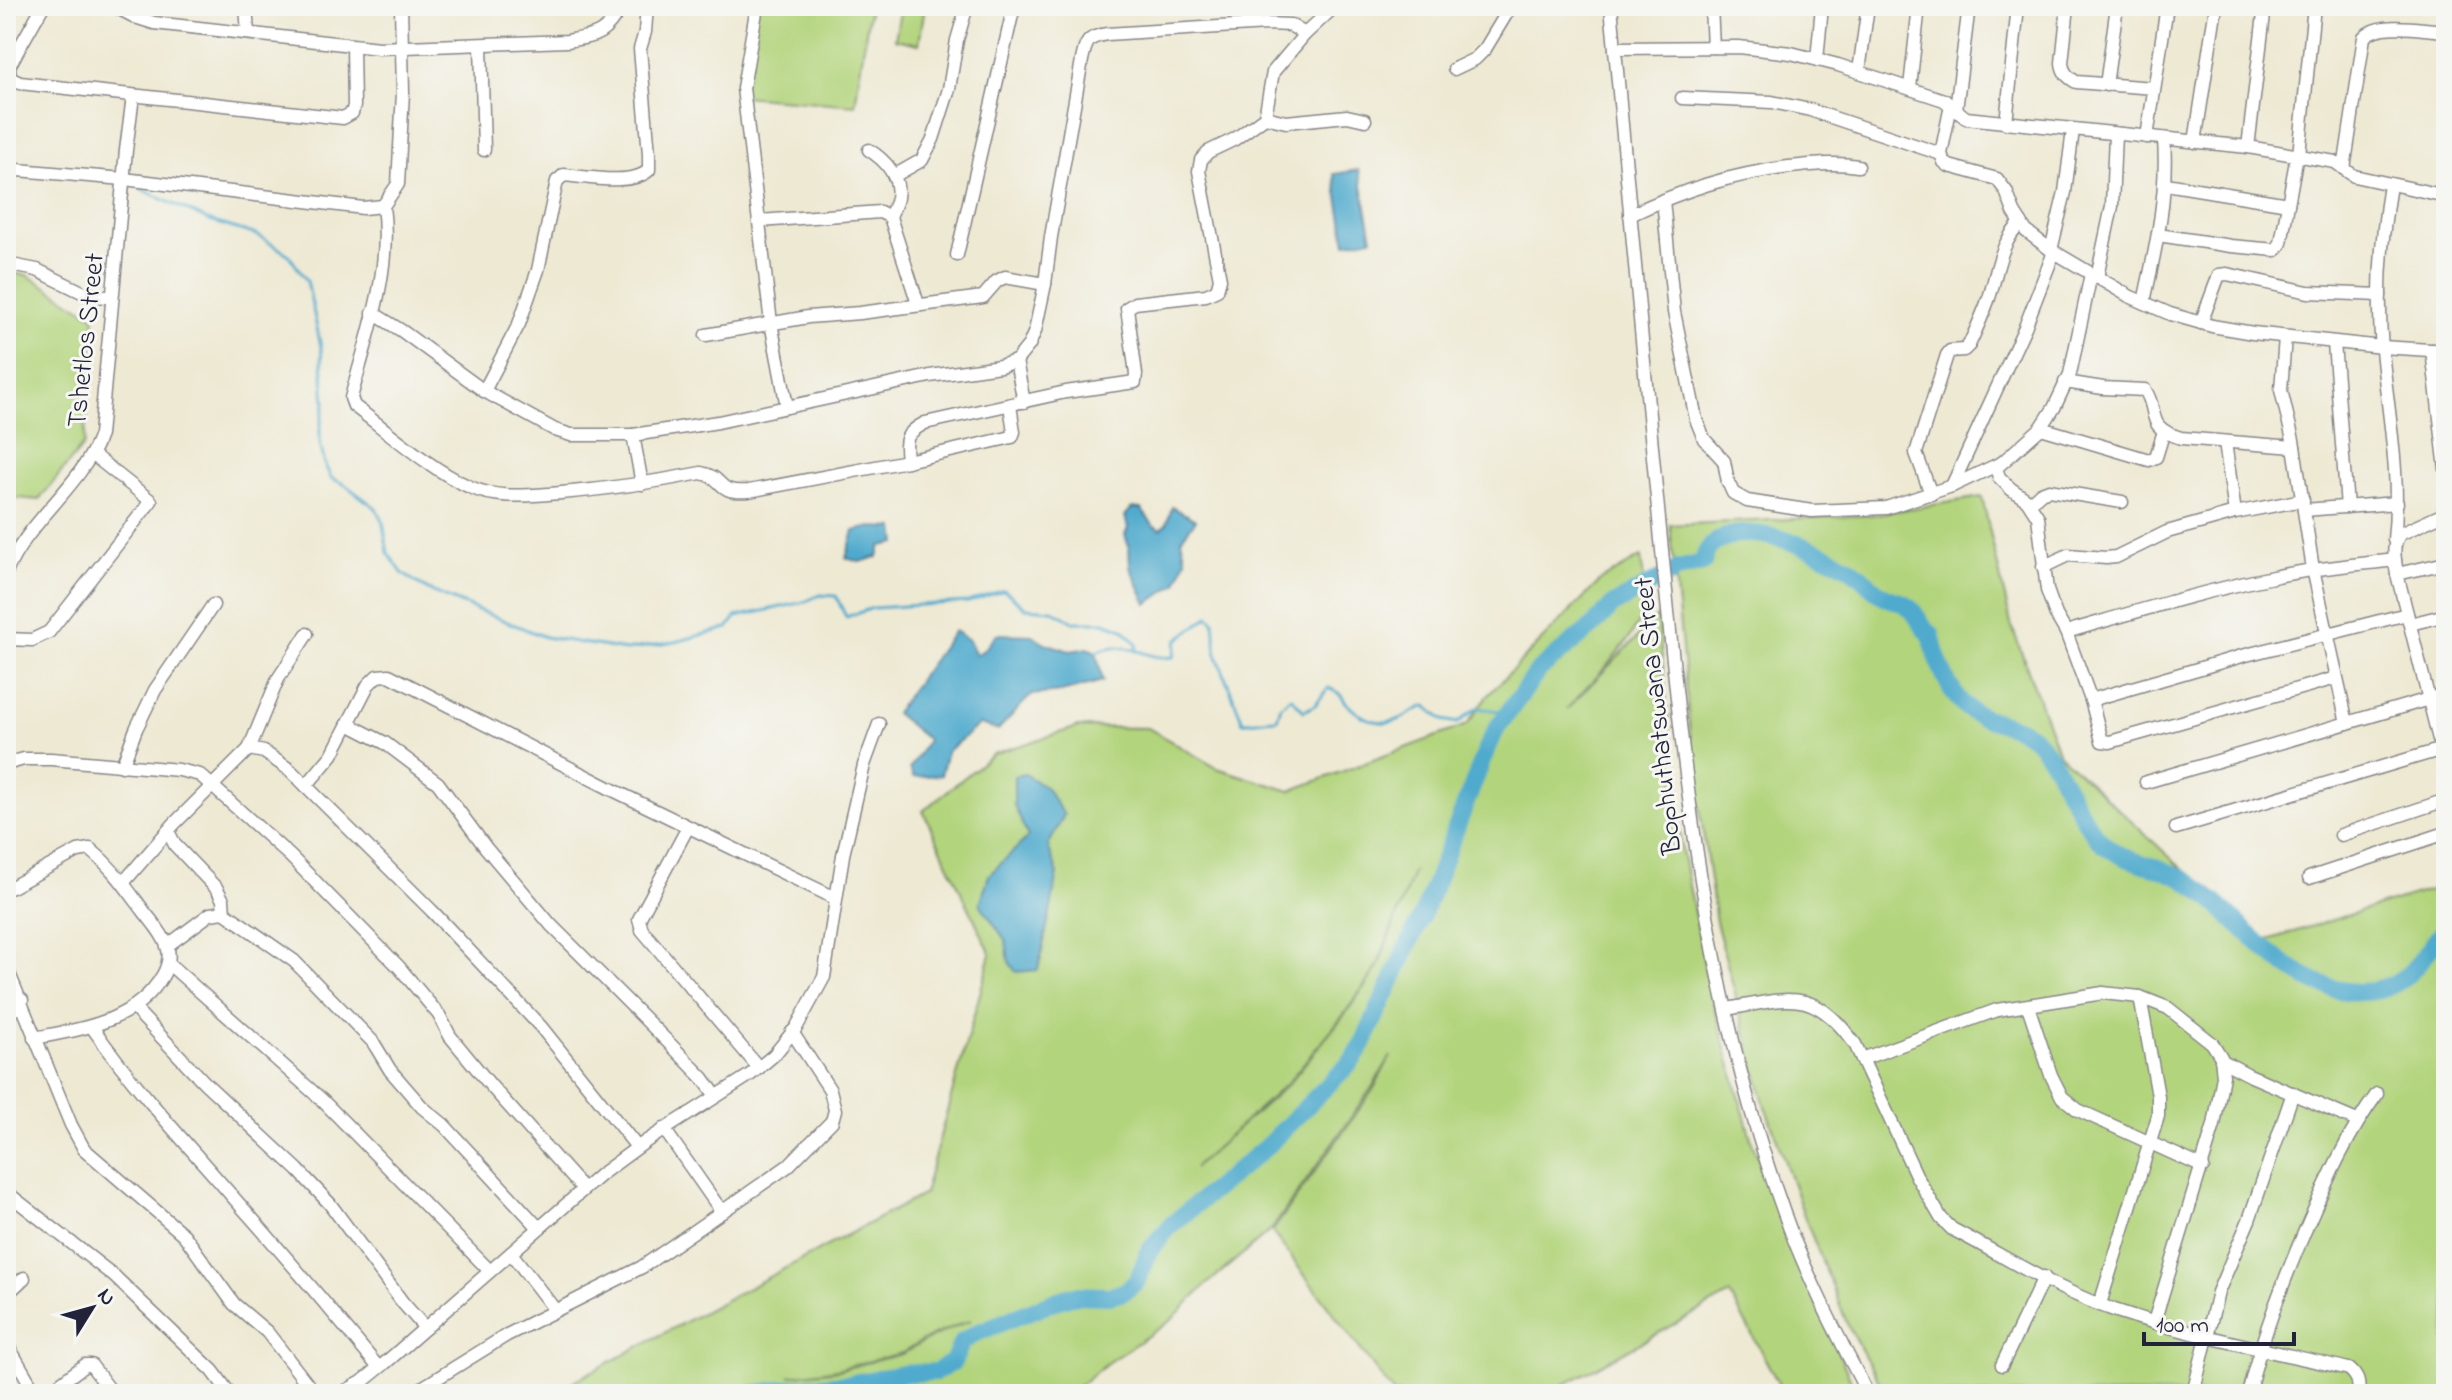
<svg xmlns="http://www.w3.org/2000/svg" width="2452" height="1400" font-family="'Indie Flower',sans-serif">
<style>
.green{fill:#b2d47c;stroke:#6a7b5c;stroke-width:2;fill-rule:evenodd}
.water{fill:#4faacd;stroke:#386684;stroke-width:2}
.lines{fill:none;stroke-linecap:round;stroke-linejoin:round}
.stream{stroke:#4faacd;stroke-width:3}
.river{stroke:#4faacd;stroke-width:18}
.minor-casing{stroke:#888687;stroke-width:15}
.minor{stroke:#fff;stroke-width:12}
.labels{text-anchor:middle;stroke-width:6;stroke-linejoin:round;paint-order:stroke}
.street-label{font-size:28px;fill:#22223b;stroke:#f6f6f2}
</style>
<rect width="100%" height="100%" fill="#f6f6f2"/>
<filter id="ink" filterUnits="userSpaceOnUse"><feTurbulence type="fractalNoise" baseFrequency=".0125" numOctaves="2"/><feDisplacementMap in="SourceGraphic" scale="16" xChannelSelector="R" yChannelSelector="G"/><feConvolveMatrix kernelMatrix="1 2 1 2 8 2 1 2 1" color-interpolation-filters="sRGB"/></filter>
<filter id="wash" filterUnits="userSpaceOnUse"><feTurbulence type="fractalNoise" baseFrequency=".006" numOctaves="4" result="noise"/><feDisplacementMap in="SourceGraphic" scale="32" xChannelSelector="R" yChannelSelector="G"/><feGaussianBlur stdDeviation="1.8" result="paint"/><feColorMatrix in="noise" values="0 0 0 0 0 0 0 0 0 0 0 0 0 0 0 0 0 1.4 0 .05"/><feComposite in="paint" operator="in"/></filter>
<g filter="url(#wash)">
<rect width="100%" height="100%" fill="#eee9d3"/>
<g class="green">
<polygon points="757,6 870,6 855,105 741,96"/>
<polygon points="901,6 925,6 919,44 895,39"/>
<polygon points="6,273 27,275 95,317 84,444 39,500 6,497"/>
<polygon points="1982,497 2011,624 2059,754 2261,942 2446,885 2446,1394 1886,1394 1849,1328 1806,1221 1764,1103 1716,922 1693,762 1670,525 1871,515"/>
<path d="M1641,557C1642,571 1647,588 1646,602C1643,633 1588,685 1567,709L1658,616L1682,850L1709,988L1752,1142L1811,1292L1857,1394H1784L1730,1294L1547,1394H1394L1272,1232L1373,1090L1391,1056L1371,1089L1271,1230L1205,1286L1170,1321L1107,1363L1069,1394H707L722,1387L705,1394H550L924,1194L991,954L923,811L993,754L1078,727L1148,728L1217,768L1290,791L1467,725L1486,697L1601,580ZM1414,870L1377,969L1343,1017L1289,1083L1194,1168L1288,1082L1342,1017L1376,969ZM971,1320L932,1337L902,1354L838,1370L789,1376L838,1369L902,1353L931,1336Z"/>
</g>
<g class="water">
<polygon points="1359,170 1372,238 1346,243 1334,174"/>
<polygon points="1172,507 1196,520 1181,539 1186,559 1177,583 1147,604 1130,567 1129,547 1125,535 1128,528 1125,516 1132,508 1141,509 1154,526 1161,529 1167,523"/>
<polygon points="871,527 895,528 897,543 881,546 878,557 860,562 846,558 854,531"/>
<polygon points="954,631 969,640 976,655 985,649 996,634 1032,635 1045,643 1070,651 1088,648 1096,652 1103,681 1061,692 1031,695 998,730 980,724 947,751 941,775 913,777 910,768 928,740 895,713"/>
<polygon points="1025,774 1046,788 1064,815 1048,846 1058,874 1038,970 1016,972 1009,962 1006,941 980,904 989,875 1028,837 1014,805 1014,776"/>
</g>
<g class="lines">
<g class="stream">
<polyline points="141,189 210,221 257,235 288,254 307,281 321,347 325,403 320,429 320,443 325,465 331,478 344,484 376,508 383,523 388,553 403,574 428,590 545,637 626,650 675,642 728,628 736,617 804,602 820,595 836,596 846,617 873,608 968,602 1004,590 1026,608 1052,610 1074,622 1104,622 1123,629 1137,644 1136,651"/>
<path d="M1096,652C1129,637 1143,661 1174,657L1177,640L1209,616L1214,621L1217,656L1243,722C1255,722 1265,719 1277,719L1281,706L1291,697L1304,711L1315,705L1328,688C1346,695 1340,698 1351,708C1363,719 1382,726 1398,720C1408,716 1415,709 1426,706L1443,720L1458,723L1477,708L1508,712"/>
</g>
<path class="river" d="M752,1394L794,1388L847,1384L908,1373L936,1372L953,1362L962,1342L976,1333L1058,1300L1075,1295L1109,1296L1124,1292L1137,1281L1149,1251L1171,1225L1265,1148L1351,1062L1361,1048L1425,909L1487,748L1497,728L1539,670L1593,626L1613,605L1678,569L1703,563C1704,558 1706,551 1710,547C1742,515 1815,549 1848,567C1862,575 1871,590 1886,597C1891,600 1898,600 1903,603C1918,611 1918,625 1931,634C1936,660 1952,704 1978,715C1999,725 2021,724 2038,742C2065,772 2074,815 2103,843C2124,864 2160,864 2185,880C2242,916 2285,991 2359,992C2408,992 2419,960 2446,927"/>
</g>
</g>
<g filter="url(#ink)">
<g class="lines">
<defs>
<g id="minor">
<polyline points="43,6 9,66 10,78 20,83 343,118 352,113 354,106 353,46"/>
<path d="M114,6L135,17L154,23L379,48L567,41C597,36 606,35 621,6"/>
<polyline points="246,6 248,33"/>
<path d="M401,6L403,92L398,184L383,206C392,271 367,336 351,398L354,406C389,432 431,470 470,487C498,500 531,495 561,493C609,489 655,482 701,473C727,478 714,494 749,491L907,461L1012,437L1014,432L1010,405"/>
<polyline points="757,6 743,88 771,323 787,407"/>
<path d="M1611,6C1626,184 1644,362 1661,540C1683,768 1705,995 1784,1213C1806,1275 1837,1335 1868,1394"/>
<polyline points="1711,6 1713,47"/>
<path d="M2068,6L2062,63C2063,73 2068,77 2076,82L2154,88"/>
<polyline points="481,45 484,150"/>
<polyline points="1615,48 1739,47 1791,53 1838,65 1944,100 1966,118 2248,147 2335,162 2354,176 2446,196"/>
<polyline points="1817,60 1822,6"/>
<polyline points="1454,69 1475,59 1485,49 1511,6"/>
<polyline points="1859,71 1868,6"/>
<polyline points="2106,85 2117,6"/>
<polyline points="1910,87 1919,6"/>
<polyline points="1682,98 1772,102 1810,110 1941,154"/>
<polyline points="1951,105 1941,154 1944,162 1949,166 1997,179 2006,191 2014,212 2026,231 2051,250 2129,296 2170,314 2212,326 2253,333 2382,347 2446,351"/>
<polyline points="1956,110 1969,6"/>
<polyline points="1265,117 1286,122 1347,116 1365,120"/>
<polyline points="2006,123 2018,6"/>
<polyline points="2147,137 2167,6"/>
<polyline points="2195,142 2216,6"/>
<polyline points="2248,147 2265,6"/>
<path d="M869,150C885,160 901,177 897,198C896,204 892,211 890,217"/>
<polyline points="2299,155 2314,6"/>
<polyline points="6,169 124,179 363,208 383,206"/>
<path d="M2344,169L2364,37C2380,20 2424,30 2446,31"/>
<polyline points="894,176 922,160 933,139 949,89 957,40 967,6"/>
<polyline points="2166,184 2288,204"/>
<path d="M2390,185C2381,239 2377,295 2382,350C2388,414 2401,476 2394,540"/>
<polyline points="1663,200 1674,312 1696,419 1704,439 1724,461 1728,482 1733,493 1747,501 1812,511 1886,508 1952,486 1999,464"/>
<path d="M1630,215C1685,189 1729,175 1789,167C1812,165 1835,162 1858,166"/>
<polyline points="760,221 880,212 890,217 918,304"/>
<polyline points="2158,235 2231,246 2276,250 2281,243 2297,155"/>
<polyline points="2051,250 2065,192 2073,130"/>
<polyline points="957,255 1014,6"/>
<polyline points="6,264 37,270 86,294 112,298"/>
<polyline points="2091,274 2070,374 2054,408 2041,428 1996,468 1999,477 2011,489 2027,500 2038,517 2047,590 2056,615 2066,632 2091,700 2102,741 2110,742 2336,678"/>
<polyline points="2097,277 2112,206 2115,134"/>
<path d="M2144,302C2156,247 2168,195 2164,139"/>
<path d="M373,313L402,331L484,391L555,430L571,435H633L718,422L930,376L1000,366L1016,361L1029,345L1035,331L1045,284L1051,237L1082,60C1086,42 1087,37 1107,34L1267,24L1290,25L1305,34"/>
<polyline points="2201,323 2219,275 2227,274 2308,292 2380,295"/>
<polyline points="706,335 808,317 860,313 983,297 997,281 1005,277 1045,284"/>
<polyline points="2285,337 2281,390 2293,440 2313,569 2347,723"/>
<polyline points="2334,343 2347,507"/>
<polyline points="2432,350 2446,470"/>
<polyline points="2442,351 2446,322"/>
<polyline points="1016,361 1024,402"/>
<path d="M2065,382L2103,388L2145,390C2160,413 2144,427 2181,438L2294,447"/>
<path d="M484,391L519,324L538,270L557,181L564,175C587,177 632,186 649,170V154L640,49L645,32L647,6"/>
<polyline points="2041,428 2149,460 2156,457 2164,431"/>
<polyline points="633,435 642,484"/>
<polyline points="2225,442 2235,513"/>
<path d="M907,461C905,439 904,434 925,423L1066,392L1135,382L1136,374L1127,308L1135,303L1206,295L1217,290L1220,279L1199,171L1201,160L1208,152L1235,139L1265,117L1273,72L1305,34L1335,6"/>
<polyline points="1952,486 2025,327 2054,252"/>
<path d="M1931,494L1916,453L1947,355L1950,351L1964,350L1969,345C1976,330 1983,314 1989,298C1998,271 1999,244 2021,223"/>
<polyline points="2030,503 2041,493 2049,490 2122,502"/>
<polyline points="2304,510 2397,503"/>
<path d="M2446,513L2400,534C2391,545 2395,560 2397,574L2446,767"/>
<polyline points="2043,567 2068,555 2106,558 2116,557 2167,532 2235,513 2303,500"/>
<path d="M6,573C26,522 83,485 100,435L126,150L133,96"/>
<polyline points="2397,574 2446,563"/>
<polyline points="2410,624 2446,615"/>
<path d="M2066,632C2135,612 2203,591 2273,577C2314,568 2354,565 2395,560"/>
<polyline points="6,639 32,640 49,632 151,501 92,454"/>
<polyline points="2091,700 2242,656 2407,614"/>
<polyline points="348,724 385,743 438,783 486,848 551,925 671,1045 703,1078 716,1096"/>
<polyline points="249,749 278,679 307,634"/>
<polyline points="6,764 24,759 51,759 179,770 200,775 290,856 399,967 439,1015 450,1036 491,1086 583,1189"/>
<polyline points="122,766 136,729 155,690 213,605"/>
<polyline points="2146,782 2446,694"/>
<polyline points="306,786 332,755 368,685 377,676 389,675 611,789 835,898"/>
<polyline points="688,827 639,919 642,930 759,1068"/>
<polyline points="2176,828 2446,748"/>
<polyline points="168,831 175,845 217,889 223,900 224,912"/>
<polyline points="2341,835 2446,800"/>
<polyline points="2309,878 2446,833"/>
<polyline points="123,883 174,824 249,749 264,752 290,770 432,911 541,1027 637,1147"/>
<path d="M6,890L78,851L90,849C113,868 125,886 143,910C151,921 163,933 167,946C171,957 168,966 163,975C136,1022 82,1029 34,1038"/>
<polyline points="167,946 210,914 224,912 294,961 373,1042 390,1070 422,1107 444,1125 539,1228"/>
<polyline points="169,964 322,1100 490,1271"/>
<polyline points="6,966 71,1125 84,1149 184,1235 234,1304 267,1332 315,1394"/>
<polyline points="2028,1006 2051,1075 2062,1097 2078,1110 2203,1167"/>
<polyline points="133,1007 205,1083 298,1170 330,1204 403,1303 425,1328"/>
<path d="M1726,1009C1789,999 1812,985 1855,1044L1917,1177L1941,1218L1952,1229C2006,1257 2059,1292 2117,1311C2192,1336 2272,1351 2349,1369C2357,1376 2360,1382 2358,1394"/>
<polyline points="6,1019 22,1000"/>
<path d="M92,1027C134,1087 184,1141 232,1196C282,1252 331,1310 379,1368"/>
<polyline points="1862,1059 1997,1010 2103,993 2140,997 2168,1008 2212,1043 2221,1057 2223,1076 2214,1125 2154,1322"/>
<polyline points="2221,1060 2249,1075 2357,1121"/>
<polyline points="664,1129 722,1212"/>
<polyline points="6,1192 114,1276 213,1371 230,1394"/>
<polyline points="511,1253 555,1310"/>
<polyline points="6,1295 24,1278"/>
<polyline points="2100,1304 2158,1116 2158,1096 2140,997"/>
<polyline points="6,1342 36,1394"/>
<polyline points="2002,1365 2044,1277"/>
<polyline points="46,1394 85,1365 91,1365 113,1394"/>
<polyline points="340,1394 362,1382 384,1364 600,1175 645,1142 750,1075 774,1055 796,1028 824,977 843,855 864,765 879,724"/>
<polyline points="412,1394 507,1335 642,1267 788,1166 832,1121 835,1110 830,1090 792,1032"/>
<polyline points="2193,1394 2218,1292 2249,1220 2293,1093"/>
<path d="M2248,1394C2263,1333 2285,1277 2310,1219C2329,1176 2349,1132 2377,1094"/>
</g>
</defs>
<use href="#minor" class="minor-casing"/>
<use href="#minor" class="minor"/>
</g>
</g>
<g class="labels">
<g class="street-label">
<text transform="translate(84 340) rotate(-84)" y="10">Tshetlos Street</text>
<text transform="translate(1656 716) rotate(-96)" y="10">Bophuthatswana Street</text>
</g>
</g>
<rect width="2452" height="1400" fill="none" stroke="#f6f6f2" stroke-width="32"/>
<g transform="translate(92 1308) rotate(53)" stroke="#f6f6f2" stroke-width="6" paint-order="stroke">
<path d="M0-6L14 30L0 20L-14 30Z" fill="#22223b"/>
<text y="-12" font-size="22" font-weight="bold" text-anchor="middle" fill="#22223b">N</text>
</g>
<path d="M2144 1332v12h150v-12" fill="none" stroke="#22223b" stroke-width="4"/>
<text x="2156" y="1332" font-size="24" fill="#22223b" stroke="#f6f6f2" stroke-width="6" paint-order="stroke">100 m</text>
</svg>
